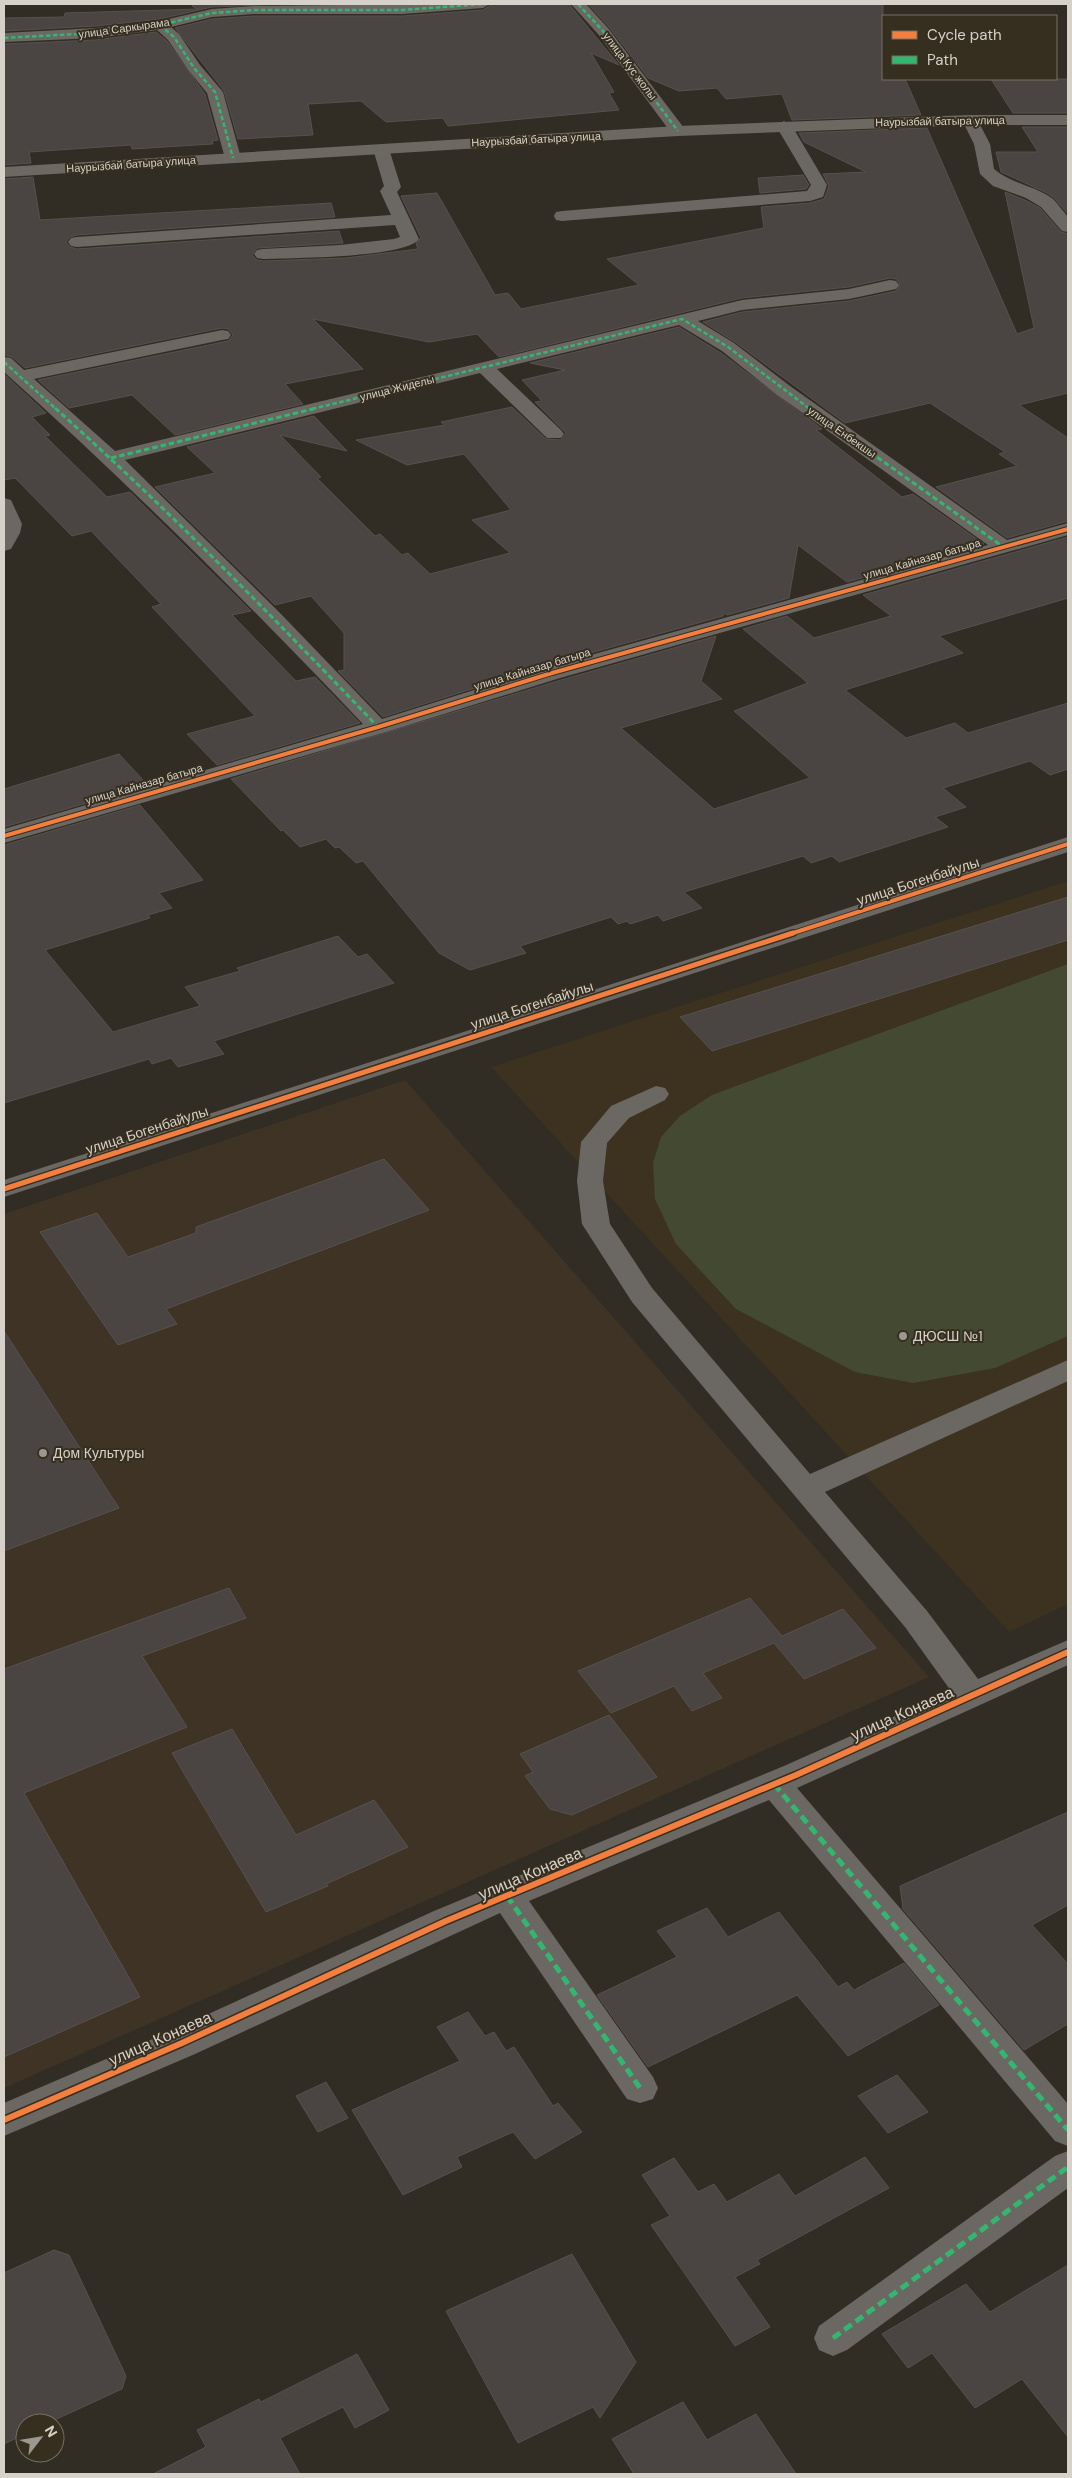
<svg xmlns="http://www.w3.org/2000/svg" width="1072" height="2478" font-family="'DM Sans',sans-serif">
<style>
.commercial{fill:#3f3326}
.built{fill:#3c321f}
.green{fill:#444a32}
.building{fill:#4a4542;stroke:#57514e}
.lines{fill:none;stroke-linecap:round;stroke-linejoin:round}
.minor{fill:#6b6864;fill-rule:evenodd}
.major{fill:#6c6862;fill-rule:evenodd}
.quiet-far2{stroke:#33b770;stroke-width:2.5;stroke-dasharray:4.5 2.5;stroke-linecap:butt}
.quiet-far1{stroke:#33b770;stroke-width:3;stroke-dasharray:5.5 3;stroke-linecap:butt}
.quiet{stroke:#33b770;stroke-width:5;stroke-dasharray:9 5;stroke-linecap:butt}
.cycleway-far2-casing{stroke:#362e1f;stroke-width:6}
.cycleway-far1-casing{stroke:#362e1f;stroke-width:8}
.cycleway-casing{stroke:#362e1f;stroke-width:9}
.cycleway-far2{stroke:#f27e40;stroke-width:4}
.cycleway-far1{stroke:#f27e40;stroke-width:5}
.cycleway{stroke:#f27e40;stroke-width:6}
.poi-dot{fill:#9d988f;stroke:#362e1f;stroke-width:2}
.labels{text-anchor:middle;stroke-width:4;stroke-linejoin:round;paint-order:stroke}
.far-street-label{font-size:11px;fill:#d7d2c9;stroke:#362e1f}
.street-label{font-size:14px;fill:#d7d2c9;stroke:#362e1f}
.poi-label{font-size:14px;fill:#d7d2c9;stroke:#362e1f;text-anchor:start}
.near-street-label{font-size:16px;fill:#d7d2c9;stroke:#362e1f}
</style>
<rect width="100%" height="100%" fill="#312d24"/>
<polygon class="commercial" points="405,1080 929,1677 4,2088 4,1214"/>
<polygon class="built" points="1068,881 1068,1604 1009,1632 491,1067"/>
<polygon class="green" points="1068,964 1068,1336 995,1368 913,1383 855,1372 736,1309 676,1244 655,1199 653,1163 661,1137 680,1116 712,1095"/>
<g class="building">
<polygon points="193,4 286,4 212,7 160,19 96,26 4,31 4,18 64,17 65,13 198,9 192,6"/>
<polygon points="492,4 569,4 619,65 591,53 614,92 609,93 619,110 448,126 443,118 386,122 361,101 308,104 313,135 238,139 224,91 175,28 212,19 254,16 402,16 483,10"/>
<polygon points="588,4 883,4 883,79 905,79 921,115 792,120 782,94 726,99 717,88 679,91 648,78 609,27"/>
<polygon points="156,32 167,41 205,94 218,140 212,141 213,144 180,146 132,149 131,145 29,152 31,163 4,165 4,44 96,40"/>
<polygon points="991,79 1068,79 1068,113 1013,113"/>
<polygon points="1022,127 1068,127 1068,214 1054,198 1047,193 1001,172 996,152 1038,152"/>
<polygon points="927,128 1017,334 1034,328 1005,192 1025,200 1040,208 1061,232 1068,234 1068,393 1019,405 1068,438 1068,521 1007,538 936,487 1017,466 999,454 1005,452 930,403 845,423 735,342 703,322 742,312 849,301 896,291 900,284 896,279 890,278 849,287 742,298 499,357 477,334 429,342 313,319 363,369 285,384 303,404 175,435 132,395 69,408 38,380 228,341 233,335 228,329 222,328 25,368 12,357 4,355 4,179 33,177 40,220 331,203 335,217 77,235 70,237 66,242 70,247 77,249 339,231 343,243 257,248 252,255 257,260 263,261 346,258 418,249 416,243 421,238 401,196 437,193 495,295 508,293 521,309 639,285 607,259 764,228 761,207 810,203 824,199 829,186 823,174 866,172 804,142 799,133"/>
<polygon points="803,175 809,185 806,189 760,193 758,178"/>
<polygon points="679,327 721,353 822,429 816,430 902,497 913,494 984,544 847,582 798,545 789,598 727,615 724,613 723,616 544,666 383,717 338,671 344,670 344,633 311,596 275,605 155,487 215,473 187,447 314,416 347,451 280,435 321,477 317,478 375,536 380,534 402,555 408,553 430,574 510,553 472,520 511,510 464,454 407,465 356,440 445,425 441,422 512,407 546,439 561,440 566,433 535,402 542,401 522,380 565,370 530,363"/>
<polygon points="4,374 46,413 32,417 50,435 45,436 107,497 130,492 251,611 232,615 296,681 315,677 360,723 217,765 187,734 255,716 152,607 161,604 91,531 72,536 15,478 4,480"/>
<polygon points="1068,537 1068,598 939,636 963,653 845,690 906,738 955,723 968,733 1068,703 1068,769 1050,775 1030,761 943,788 966,807 935,817 948,827 839,862 832,856 811,863 803,856 684,892 702,908 663,921 658,915 630,924 627,921 618,924 611,917 520,946 526,953 470,970 439,953 363,861 356,863 339,847 335,848 326,839 300,847 283,830 281,831 231,779 561,680 716,636 701,681 722,699 621,728 714,809 810,778 734,711 808,683 743,629 787,616 814,638 891,616 863,595"/>
<polygon points="119,754 144,781 125,786 128,791 4,827 4,789"/>
<polygon points="140,805 203,880 159,893 172,908 148,915 150,918 45,950 113,1032 200,1006 185,987 240,971 237,968 338,936 358,957 367,954 394,983 214,1041 224,1054 178,1067 171,1058 152,1064 149,1059 4,1103 4,845"/>
<polygon points="1068,897 1068,940 712,1051 680,1017"/>
<polygon points="384,1159 429,1210 166,1309 177,1324 118,1345 40,1232 97,1213 128,1257 196,1233 196,1227"/>
<polygon points="4,1331 119,1508 4,1551"/>
<polygon points="229,1588 246,1618 142,1656 187,1727 24,1793 140,1997 4,2057 4,1669"/>
<polygon points="750,1598 782,1636 843,1609 876,1648 804,1679 774,1643 703,1673 722,1698 692,1711 674,1686 611,1713 578,1671"/>
<polygon points="609,1715 657,1777 572,1815 550,1809 525,1776 533,1772 520,1754"/>
<polygon points="232,1729 296,1835 374,1800 408,1847 326,1884 328,1886 266,1912 172,1753"/>
<polygon points="1068,1812 1068,1905 1032,1925 1068,1964 1068,2024 1024,2050 903,1909 900,1886"/>
<polygon points="707,1908 728,1937 779,1912 838,1987 847,1982 854,1990 904,1963 939,2005 848,2056 797,1995 648,2067 597,1995 677,1957 657,1931"/>
<polygon points="468,2012 485,2036 494,2032 506,2051 514,2047 553,2106 558,2103 582,2132 535,2159 513,2132 457,2157 462,2167 403,2195 352,2110 460,2061 437,2027"/>
<polygon points="897,2075 928,2112 888,2133 858,2096"/>
<polygon points="326,2082 348,2118 318,2132 296,2096"/>
<polygon points="865,2157 889,2188 757,2260 760,2264 735,2277 770,2327 735,2346 651,2225 670,2216 642,2175 674,2158 698,2192 714,2184 727,2202 779,2174 795,2196"/>
<polygon points="54,2250 69,2255 126,2376 122,2389 48,2423 25,2423 25,2434 4,2444 4,2273"/>
<polygon points="572,2254 636,2362 600,2418 593,2407 518,2443 446,2311"/>
<polygon points="1068,2265 1068,2437 1022,2379 975,2408 932,2353 908,2368 882,2334 966,2284 990,2312"/>
<polygon points="357,2354 389,2410 355,2428 343,2407 280,2438 300,2474 153,2474 206,2447 197,2430 259,2399 261,2402"/>
<polygon points="683,2402 707,2440 756,2414 796,2474 634,2474 612,2439"/>
</g>
<g class="lines">
<g class="minor">
<polygon points="426,4 490,4 483,8 402,14 254,14 212,17 171,27 179,34 200,65 223,92 241,158 239,161 227,161 225,158 207,93 189,71 168,40 157,30 96,38 4,42 4,33 96,28 160,21 212,9 254,6"/>
<polygon points="571,4 586,4 608,28 684,128 686,131 684,134 672,134 598,34"/>
<path d="M970,115L976,117L990,144L994,169C1011,184 1035,185 1053,199C1058,204 1063,211 1068,217V232L1062,231L1041,207L1026,198L993,186L980,174L974,144L962,120Z"/>
<polygon points="784,121 792,126 827,185 823,197 810,201 562,221 556,220 554,216 556,212 562,211 807,191 811,185 776,126"/>
<path d="M381,144L389,149L401,187L397,192L419,239C406,258 289,258 263,259L257,258L254,254L257,250L263,249L340,245L394,239L400,237L395,225L77,247L71,246L68,242L71,238L77,237L391,215L380,191L384,186L373,149Z"/>
<path d="M890,280L896,281L899,285L896,289L849,299L742,310L698,321L734,343L790,386L1007,540L1068,523V535L560,678L386,732L4,843V829L363,724C247,602 129,484 4,372V357L11,358L24,370L222,330L228,331L231,335L228,339L222,340L34,379L115,451L742,300L849,289ZM679,325L722,351L776,394L988,545L544,668L382,719L281,614L125,460L480,373L547,438H561L564,434L561,430L497,369Z"/>
<polygon points="4,498 11,500 22,524 20,533 11,549 4,551"/>
<polygon points="1068,837 1068,852 4,1197 4,1180"/>
<polygon points="656,1086 665,1088 669,1094 665,1100 629,1118 607,1143 603,1181 610,1224 652,1288 810,1474 1068,1360 1068,1381 825,1492 927,1611 978,1679 1068,1640 1068,1665 797,1788 1068,2104 1068,2146 1055,2141 769,1800 529,1901 653,2077 658,2088 653,2099 640,2103 627,2099 500,1913 195,2054 4,2136 4,2103 169,2032 434,1911 784,1766 951,1691 905,1627 632,1302 582,1224 577,1181 581,1142 611,1106"/>
<polygon points="1068,2151 1068,2188 847,2350 833,2356 819,2350 814,2338 819,2326 1055,2156"/>
</g>
<polygon class="major" points="970,115 1068,115 1068,125 970,125 678,136 4,177 4,167 678,126"/>
<g class="quiet-far2">
<polyline points="578,4 603,31 678,131"/>
<polyline points="160,25 174,37 194,68 215,92 233,158"/>
<polyline points="4,38 96,33 160,25 212,13 254,10 402,10 483,4"/>
<polyline points="4,362 56,409"/>
<polyline points="312,409 682,319 728,347 810,409"/>
</g>
<g class="quiet-far1">
<path d="M55,408C168,509 273,617 378,727"/>
<polyline points="808,408 1002,546"/>
<polyline points="111,458 317,408"/>
</g>
<g class="quiet">
<polyline points="774,1784 1068,2130"/>
<polyline points="507,1896 640,2088"/>
<polyline points="833,2338 1068,2167"/>
</g>
<defs>
<g id="cycleway-far2">
<polyline points="4,836 378,727 552,673 1068,529"/>
<polyline points="790,934 1068,844"/>
</g>
<polyline id="cycleway-far1" points="4,1189 793,933"/>
<polyline id="cycleway" points="4,2120 182,2043 446,1921 796,1775 1068,1652"/>
</defs>
<use href="#cycleway-far2" class="cycleway-far2-casing"/>
<use href="#cycleway-far1" class="cycleway-far1-casing"/>
<use href="#cycleway" class="cycleway-casing"/>
<use href="#cycleway-far2" class="cycleway-far2"/>
<use href="#cycleway-far1" class="cycleway-far1"/>
<use href="#cycleway" class="cycleway"/>
</g>
<g class="poi-dot">
<circle cx="903" cy="1336" r="5"/>
<circle cx="43" cy="1453" r="5"/>
</g>
<g class="labels">
<g class="far-street-label">
<text transform="translate(124 28) rotate(-8)" y="4">улица Саркырама</text>
<text transform="translate(630 66) rotate(53)" y="4">улица Кус жолы</text>
<text transform="translate(940 121) rotate(-1)" y="4">Наурызбай батыра улица</text>
<text transform="translate(536 139) rotate(-3)" y="4">Наурызбай батыра улица</text>
<text transform="translate(131 164) rotate(-4)" y="4">Наурызбай батыра улица</text>
<text transform="translate(397 388) rotate(-14)" y="4">улица Жиделы</text>
<text transform="translate(842 432) rotate(35)" y="4">улица Енбекшы</text>
<text transform="translate(922 559) rotate(-16)" y="4">улица Кайназар батыра</text>
<text transform="translate(532 669) rotate(-17)" y="4">улица Кайназар батыра</text>
<text transform="translate(144 784) rotate(-16)" y="4">улица Кайназар батыра</text>
</g>
<g class="street-label">
<text transform="translate(918 881) rotate(-18)" y="5">улица Богенбайулы</text>
<text transform="translate(532 1005) rotate(-18)" y="5">улица Богенбайулы</text>
<text transform="translate(147 1130) rotate(-18)" y="5">улица Богенбайулы</text>
</g>
<g class="poi-label">
<text x="913" y="1341">ДЮСШ №1</text>
<text x="53" y="1458">Дом Культуры</text>
</g>
<g class="near-street-label">
<text transform="translate(902 1713) rotate(-24)" y="6">улица Конаева</text>
<text transform="translate(530 1873) rotate(-23)" y="6">улица Конаева</text>
<text transform="translate(160 2038) rotate(-24)" y="6">улица Конаева</text>
</g>
</g>
<rect width="1072" height="2478" fill="none" stroke="#d7d2c9" stroke-width="10"/>
<rect x="882" y="15" width="175" height="65" fill="#362e1f" stroke="#767063"/>
<rect x="892" y="31" width="25" height="8" fill="#f27e40" stroke="#767063"/>
<text x="927" y="40" font-size="15" fill="#d7d2c9">Cycle path</text>
<rect x="892" y="56" width="25" height="8" fill="#33b770" stroke="#767063"/>
<text x="927" y="65" font-size="15" fill="#d7d2c9">Path</text>
<g transform="translate(40 2438) rotate(59)"><circle r="24" fill="#362e1f" stroke="#767063"/>
<path d="M0-4L9 19L0 12L-9 19Z" fill="#9d988f"/>
<text y="-8" font-size="14" font-weight="bold" text-anchor="middle" fill="#d7d2c9">N</text>
</g>
</svg>
